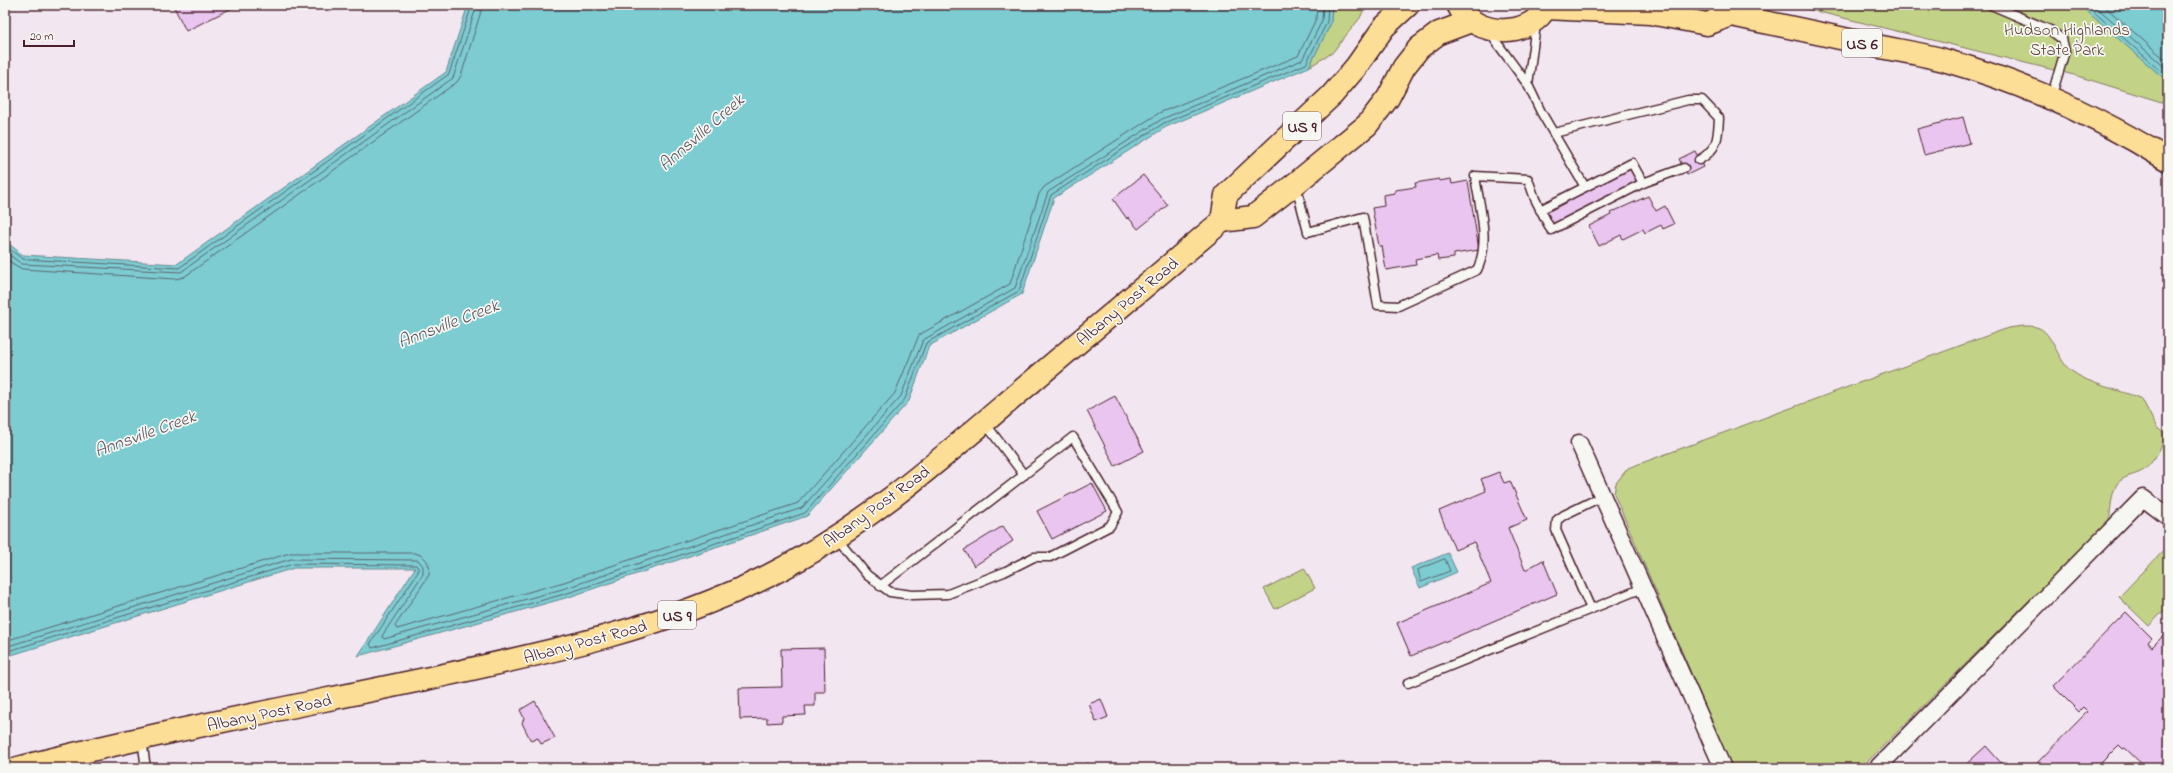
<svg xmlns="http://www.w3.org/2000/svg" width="2173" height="773" font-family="'Indie Flower',sans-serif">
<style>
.green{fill:#c2d388;stroke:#86795a}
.water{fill:#7bccd2;stroke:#67878f}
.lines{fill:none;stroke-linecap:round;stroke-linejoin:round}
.shore{stroke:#5e646e;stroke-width:1}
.building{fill:#e9c5f0;stroke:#4a1f2b}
.lane-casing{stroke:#4a1f2b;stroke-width:11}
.street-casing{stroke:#4a1f2b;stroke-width:19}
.highway-casing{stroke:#4a1f2b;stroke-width:25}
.lane{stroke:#f6f6f2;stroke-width:8}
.street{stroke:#f6f6f2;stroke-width:16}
.highway{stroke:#fdde96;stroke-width:22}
.labels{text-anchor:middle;stroke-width:3.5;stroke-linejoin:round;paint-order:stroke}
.shield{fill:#f6f6f2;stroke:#7e6067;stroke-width:1}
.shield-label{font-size:16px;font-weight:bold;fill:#4a1f2b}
.park-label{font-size:17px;fill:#684c42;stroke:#f6f6f2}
.street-label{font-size:17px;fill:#4a1f2b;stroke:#f6f6f2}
.water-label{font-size:18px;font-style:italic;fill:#59535d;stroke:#f6f6f2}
</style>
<rect width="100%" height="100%" fill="#f2e7f1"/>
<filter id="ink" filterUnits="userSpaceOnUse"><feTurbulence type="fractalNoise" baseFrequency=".025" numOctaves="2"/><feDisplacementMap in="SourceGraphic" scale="8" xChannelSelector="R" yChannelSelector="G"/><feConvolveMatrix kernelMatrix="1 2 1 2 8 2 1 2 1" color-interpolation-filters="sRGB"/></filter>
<g filter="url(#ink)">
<g class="green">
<polygon points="1332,5 1366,5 1360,18 1332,53 1309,67 1331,23"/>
<polygon points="1791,5 2081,5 2168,82 2168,104 2074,75"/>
<path d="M2024,326C2028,326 2035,326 2039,328C2052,333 2058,360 2070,370C2090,385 2118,389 2142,399L2157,428L2164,433C2166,443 2152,464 2144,470C2135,476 2124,475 2117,484C2111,493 2111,510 2109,521L1861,768H1732L1614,494L1616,483L1628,468L2008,328Z"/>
<polygon points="2168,546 2168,606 2149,626 2119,597"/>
<polygon points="1304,568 1315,588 1275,609 1264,589"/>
</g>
<g class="water">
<polygon points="468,5 1332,5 1331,23 1309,67 1166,127 1054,198 1022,294 929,346 909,401 807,516 569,597 358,656 415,568 294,568 5,657 5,241 23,255 177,264 446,72"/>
<polygon points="2081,5 2168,5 2168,82 2084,9"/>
<polygon points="1448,553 1457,572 1420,588 1411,568"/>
</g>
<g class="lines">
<g class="shore">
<polyline points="2086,5 2168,77"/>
<polyline points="2094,5 2168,70"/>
<polyline points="2103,5 2168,62"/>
<polyline points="5,246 23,259 179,268 449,74 472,5"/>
<polyline points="5,252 22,264 181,272 453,78 477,5"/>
<polyline points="5,259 22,269 175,279 184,277 457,82 461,76 483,5"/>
<polygon points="1445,559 1450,571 1421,582 1418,570"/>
<path d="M5,641L290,553H414C425,555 431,563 429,575L395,626L397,629L564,582L798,503L895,393L919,335L1010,284L1039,194L1044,187L1159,113L1298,56L1316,19L1317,5"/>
<polyline points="5,647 291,559 418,560 423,566 423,574 382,636 384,639 566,588 802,508 901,396 923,340 1015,288 1048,192 1162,119 1302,60 1322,21 1323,5"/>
<polyline points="5,652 293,564 416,565 418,568 418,572 370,644 372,648 568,593 805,513 905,399 926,343 1019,291 1051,195 1164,123 1306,64 1327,22 1328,5"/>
</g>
</g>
<g class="building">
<polygon points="173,5 238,5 186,31"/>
<polygon points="1963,117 1970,143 1924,155 1917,129"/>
<polygon points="1695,151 1703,167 1687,175 1679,159"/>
<polygon points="1630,167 1638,182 1553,225 1545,210"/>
<polygon points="1143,175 1168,205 1138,229 1128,217 1127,219 1113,199"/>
<polygon points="1439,179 1439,181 1451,179 1452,184 1468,181 1479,250 1454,254 1454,258 1438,260 1437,255 1415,259 1416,265 1386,270 1382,246 1379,246 1372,208 1384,206 1383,195 1395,193 1395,190 1416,187 1415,183"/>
<polygon points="1648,196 1656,211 1665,206 1674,224 1663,229 1661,225 1645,233 1643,229 1623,239 1621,235 1599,246 1589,226 1611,215 1610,213"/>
<polygon points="1115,396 1144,451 1115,466 1087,411"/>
<polygon points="1499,472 1504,483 1510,481 1527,520 1508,528 1525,570 1543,560 1557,594 1411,656 1397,623 1491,583 1474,542 1455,550 1439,511 1486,491 1481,479"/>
<polygon points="1092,483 1107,511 1052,539 1037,511"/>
<polygon points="1003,526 1013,541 974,566 964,550"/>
<polygon points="2126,612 2152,638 2148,642 2152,647 2168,631 2168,768 2146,768 2125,748 2123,749 2119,745 2096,768 2032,768 2087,712 2083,708 2079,712 2053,686"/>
<polygon points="824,648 825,692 815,692 815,706 805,706 806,715 782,716 782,722 767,723 767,718 740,719 739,688 782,687 781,649"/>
<polygon points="1101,699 1108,717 1096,722 1089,704"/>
<polygon points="535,701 555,738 541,744 538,738 531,741 522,723 524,718 520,710"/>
<polygon points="1986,746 2003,765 1999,768 1962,768"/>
<polygon points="1088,763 1090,768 1077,768"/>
</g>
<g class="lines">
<defs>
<g id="lane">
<polyline points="1991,5 2050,30 2062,39 2065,51 2051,98"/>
<polyline points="1489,32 1528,85 1541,112 1585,187"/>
<polyline points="1528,85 1536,24"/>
<path d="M1554,133L1688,100H1702L1719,118C1718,138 1718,149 1699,160"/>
<path d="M1296,186L1308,232L1363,217L1378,305L1398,306L1477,270C1491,242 1479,205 1475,176L1528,179L1535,199L1551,230L1643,183L1684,168"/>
<polyline points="1540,210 1632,163 1643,183"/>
<polyline points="985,423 1024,475"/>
<polyline points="837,538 867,575 890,592 912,595 948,594 1004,572 1034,557 1050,557 1110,526 1118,512 1073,437 880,586"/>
<polyline points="1591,609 1556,530 1557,520 1564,515 1603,496"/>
<polyline points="1408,683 1643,588"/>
<polyline points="142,740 146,768"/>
</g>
<g id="street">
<polyline points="1579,443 1723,768"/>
<polyline points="1877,768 2143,498 2168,517"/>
</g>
<g id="highway">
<path d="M1458,5C1474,38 1532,39 1547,5"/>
<path d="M1718,5L1731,15C1779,25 1828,35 1876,46C1900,51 1924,54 1947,61C2024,83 2100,118 2168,160"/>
<polyline points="1546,8 1650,13 1707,24 1731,15"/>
<polyline points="1222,221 1226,195 1332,95 1356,67 1384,27 1408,5"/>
<path d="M18,768C154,733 293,707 430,678C546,653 661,629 768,576C858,531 933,466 1009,401C1080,341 1151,281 1222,221L1253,217L1295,184L1367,125L1388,98L1404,67L1419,48L1439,33L1471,21"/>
</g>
</defs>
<use href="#lane" class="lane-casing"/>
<use href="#street" class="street-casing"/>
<use href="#highway" class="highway-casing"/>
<use href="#lane" class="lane"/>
<use href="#street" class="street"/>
<use href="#highway" class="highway"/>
</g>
</g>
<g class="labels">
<g class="shield">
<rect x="1842" y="29" width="40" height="28" rx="3"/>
<rect x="1283" y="112" width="38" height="28" rx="3"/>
<rect x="658" y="601" width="38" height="28" rx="3"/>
</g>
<g class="shield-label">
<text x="1862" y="49">US 6</text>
<text x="1302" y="132">US 9</text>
<text x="677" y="621">US 9</text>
</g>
<g class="park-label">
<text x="2067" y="35">Hudson Highlands<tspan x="2067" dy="20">State Park</tspan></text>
</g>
<g class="street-label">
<text transform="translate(1127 301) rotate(-40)" y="6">Albany Post Road</text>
<text transform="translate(876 506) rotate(-36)" y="6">Albany Post Road</text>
<text transform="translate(585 641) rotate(-15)" y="6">Albany Post Road</text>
<text transform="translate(269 712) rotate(-12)" y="6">Albany Post Road</text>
</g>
<g class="water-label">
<text transform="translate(701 132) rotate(-41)" y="6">Annsville Creek</text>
<text transform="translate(448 323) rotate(-21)" y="6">Annsville Creek</text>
<text transform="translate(145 433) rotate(-20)" y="6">Annsville Creek</text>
</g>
</g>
<rect width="2173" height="773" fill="none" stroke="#f6f6f2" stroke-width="20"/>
<rect x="10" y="10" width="2153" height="753" fill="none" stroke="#4a1f2b" stroke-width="1.5" filter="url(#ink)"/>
<path d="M24 40v6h50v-6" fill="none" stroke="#4a1f2b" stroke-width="2"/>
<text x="30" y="40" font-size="12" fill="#4a1f2b" stroke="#f6f6f2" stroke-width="3" paint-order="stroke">20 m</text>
</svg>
